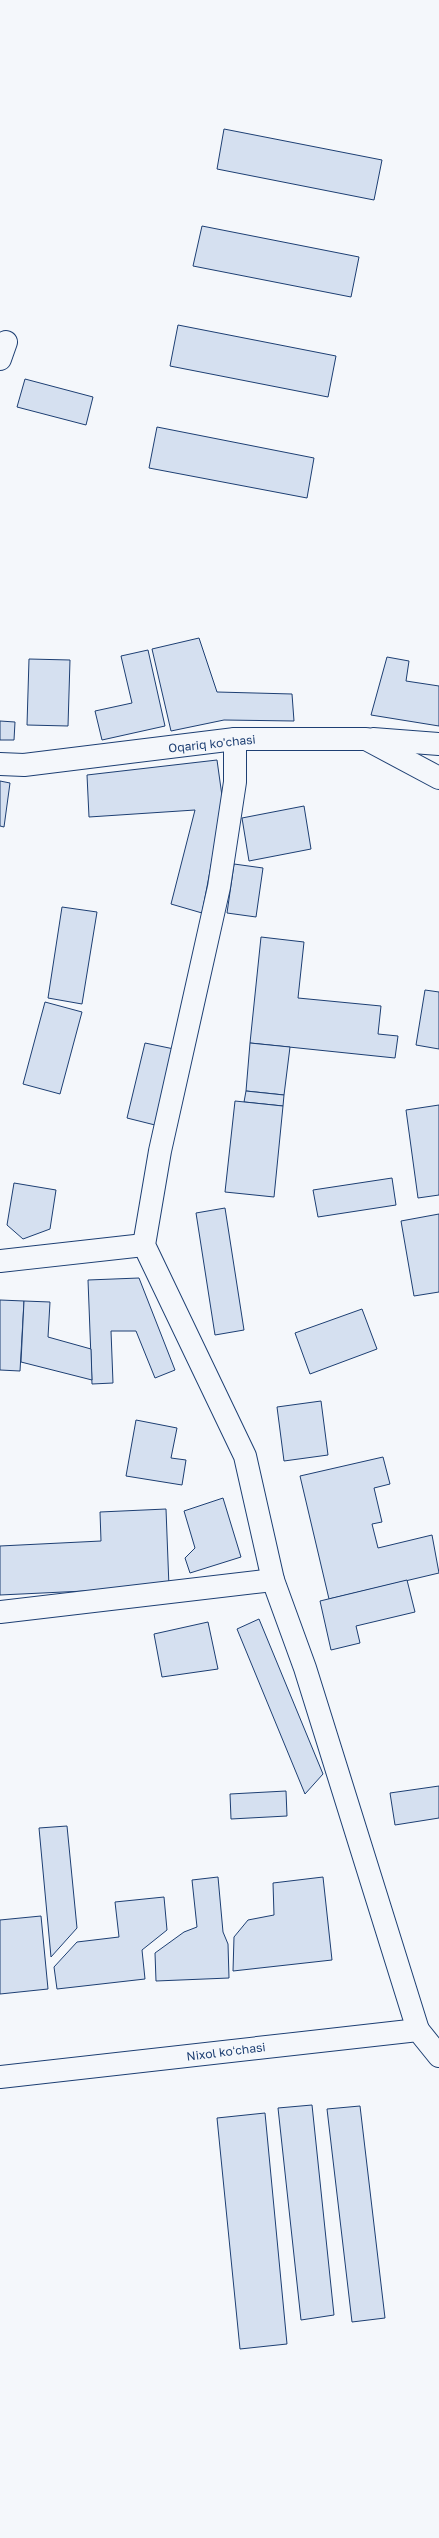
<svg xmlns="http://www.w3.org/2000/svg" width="439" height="2538" font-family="'Golos Text',sans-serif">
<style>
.building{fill:#d5e0f0;stroke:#1d3f73}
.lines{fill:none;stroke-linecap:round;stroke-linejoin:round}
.minor-casing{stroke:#1d3f73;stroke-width:24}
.minor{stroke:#f4f7fb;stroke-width:22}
.labels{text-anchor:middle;stroke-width:3;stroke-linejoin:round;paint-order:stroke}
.street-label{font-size:12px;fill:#1d3f73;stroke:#f4f7fb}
</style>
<rect width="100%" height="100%" fill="#f4f7fb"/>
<g class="building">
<polygon points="224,129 382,160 374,200 217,169"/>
<polygon points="202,226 359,257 351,297 193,266"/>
<polygon points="178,325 336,356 328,397 170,366"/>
<polygon points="25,379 93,397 86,425 17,407"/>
<polygon points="157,427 314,458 307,498 149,468"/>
<polygon points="199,638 217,692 292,694 294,721 224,720 171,731 152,649"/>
<polygon points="148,650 165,726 102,740 95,711 132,703 121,656"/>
<polygon points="387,657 409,661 406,681 439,686 439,726 371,715"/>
<polygon points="29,659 70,660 68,726 27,725"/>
<polygon points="0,721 15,722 14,740 0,740"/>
<polygon points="217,760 223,803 202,913 171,904 195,810 89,817 87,775"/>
<polygon points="0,781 10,783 4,827 0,826"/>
<polygon points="304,806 311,849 249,861 242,818"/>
<polygon points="234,864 263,868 256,917 227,913"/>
<polygon points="62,907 97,912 82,1004 48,998"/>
<polygon points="261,937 304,942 298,998 381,1006 378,1034 398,1036 395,1058 250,1043"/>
<polygon points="425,990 439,992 439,1049 416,1045"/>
<polygon points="45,1002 82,1012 60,1094 23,1084"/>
<polygon points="145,1043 174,1049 155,1125 127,1118"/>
<polygon points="250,1043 290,1047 284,1095 246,1091"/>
<polygon points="246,1091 284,1095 283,1106 244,1102"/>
<polygon points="235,1101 283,1106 274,1197 225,1192"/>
<polygon points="439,1105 439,1195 418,1198 406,1110"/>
<polygon points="392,1178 396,1205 318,1217 313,1190"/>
<polygon points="14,1183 56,1190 50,1229 23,1239 7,1225"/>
<polygon points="225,1208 244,1330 215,1335 196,1213"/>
<polygon points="439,1214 439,1292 414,1296 401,1221"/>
<polygon points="139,1278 175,1370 155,1378 136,1331 111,1331 113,1383 92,1384 88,1280"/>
<polygon points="0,1300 24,1301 20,1371 0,1370"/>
<polygon points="24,1301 50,1302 48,1337 91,1349 92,1380 21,1362"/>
<polygon points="362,1309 377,1349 310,1374 295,1333"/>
<polygon points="321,1401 328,1455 284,1461 277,1407"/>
<polygon points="136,1420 177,1428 171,1458 186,1460 182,1485 126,1476"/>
<polygon points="383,1457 390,1484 374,1488 382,1522 372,1524 378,1548 432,1535 439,1573 329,1599 300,1476"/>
<polygon points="223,1498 241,1557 190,1573 185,1558 195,1548 184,1511"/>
<polygon points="166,1509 169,1587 0,1595 0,1546 101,1541 100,1512"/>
<polygon points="407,1580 415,1612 356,1626 360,1643 331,1650 320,1601"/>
<polygon points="259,1619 323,1774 305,1794 237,1629"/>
<polygon points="208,1622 218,1669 162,1677 154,1634"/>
<polygon points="439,1786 439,1818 395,1825 390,1793"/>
<polygon points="286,1791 287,1816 231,1819 230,1794"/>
<polygon points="67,1826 77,1928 51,1957 39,1828"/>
<polygon points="218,1877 223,1932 228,1944 229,1978 156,1981 155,1953 184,1932 197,1927 192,1880"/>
<polygon points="323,1877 332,1960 233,1971 234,1937 248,1920 274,1915 273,1883"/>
<polygon points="164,1897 167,1930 142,1950 145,1979 57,1989 54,1967 77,1942 119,1937 115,1902"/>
<polygon points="41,1916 48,1989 0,1994 0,1920"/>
<polygon points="312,2105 334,2315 301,2320 278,2108"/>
<polygon points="360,2106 385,2318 352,2322 327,2109"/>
<polygon points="265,2113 287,2344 240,2349 217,2118"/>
</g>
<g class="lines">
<defs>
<g id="minor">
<polyline points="0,359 6,342"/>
<polyline points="235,739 235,782 219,887 160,1151 144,1245 245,1456 273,1580 305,1668 418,2030"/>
<polyline points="373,739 439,744"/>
<polyline points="0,764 24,765 235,739 366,739 439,778"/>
<polyline points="0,1261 144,1245"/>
<polyline points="0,1612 273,1580"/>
<polyline points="0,2077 418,2030 439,2056"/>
</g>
</defs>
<use href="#minor" class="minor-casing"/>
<use href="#minor" class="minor"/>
</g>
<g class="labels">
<g class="street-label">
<text transform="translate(212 744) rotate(-6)" y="4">Oqariq ko'chasi</text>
<text transform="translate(226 2052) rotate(-7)" y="4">Nixol koʻchasi</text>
</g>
</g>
</svg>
